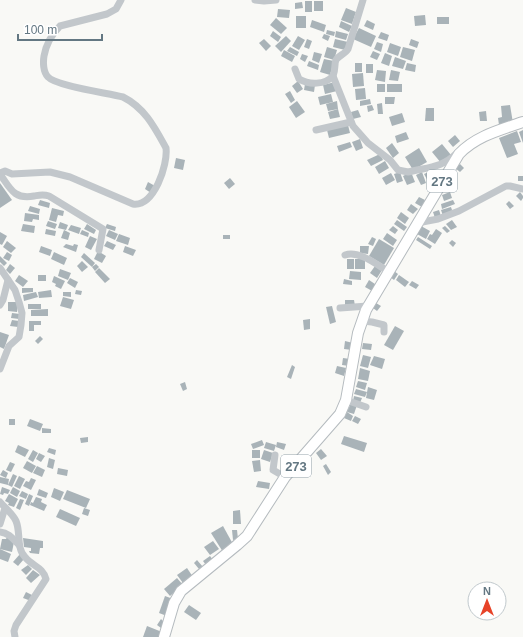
<svg xmlns="http://www.w3.org/2000/svg" width="523" height="637" font-family="Arial,sans-serif">
<style>
.building{fill:#a9b3b8}
.lines{fill:none;stroke-linecap:round;stroke-linejoin:round}
.primary-casing{stroke:#b5bbbf;stroke-width:12}
.minor{stroke:#c2c7cb;stroke-width:7}
.primary{stroke:#fff;stroke-width:10}
.labels{text-anchor:middle;stroke-width:4;stroke-linejoin:round;paint-order:stroke}
.shield{fill:#fff;stroke:#92a0a8;stroke-width:1}
.shield-label{font-size:13px;font-weight:bold;fill:#637782}
</style>
<rect width="100%" height="100%" fill="#f9f9f6"/>
<g class="building">
<rect x="305" y="1" width="7" height="11"/>
<rect x="314" y="1" width="9" height="10"/>
<polygon points="302,2 303,8 295,9 295,3"/>
<polygon points="346,8 356,12 352,24 341,20"/>
<polygon points="278,9 290,10 289,18 277,17"/>
<polygon points="425,15 426,25 415,26 414,16"/>
<rect x="296" y="16" width="10" height="12"/>
<rect x="437" y="17" width="12" height="7"/>
<polygon points="276,18 287,28 281,34 270,25"/>
<polygon points="312,20 326,25 324,32 310,27"/>
<polygon points="367,20 375,24 373,30 364,26"/>
<polygon points="341,21 352,26 349,32 339,27"/>
<polygon points="359,28 376,36 371,47 353,39"/>
<polygon points="327,30 335,32 334,36 326,34"/>
<polygon points="273,31 281,37 278,42 270,36"/>
<polygon points="336,31 348,34 346,40 335,37"/>
<polygon points="381,32 389,35 387,41 378,38"/>
<polygon points="324,34 330,36 328,41 322,38"/>
<polygon points="286,36 291,41 281,52 275,46"/>
<polygon points="298,36 305,40 299,50 292,46"/>
<polygon points="264,39 271,46 266,51 259,43"/>
<polygon points="307,39 312,41 309,49 304,47"/>
<polygon points="335,39 348,42 345,50 333,47"/>
<polygon points="411,39 419,42 417,48 409,45"/>
<polygon points="377,42 383,44 381,52 374,49"/>
<polygon points="390,43 401,47 398,56 387,52"/>
<polygon points="290,47 299,52 297,56 287,51"/>
<polygon points="327,47 337,50 334,60 324,57"/>
<polygon points="403,47 415,50 412,61 400,57"/>
<polygon points="284,50 295,56 292,62 281,56"/>
<polygon points="373,51 380,54 377,60 370,57"/>
<polygon points="314,52 322,54 319,63 312,60"/>
<polygon points="385,53 392,56 389,66 381,63"/>
<polygon points="302,54 308,56 305,62 300,59"/>
<polygon points="395,57 406,61 403,69 392,66"/>
<polygon points="324,59 334,61 330,75 320,72"/>
<polygon points="309,61 319,65 318,70 307,66"/>
<rect x="355" y="63" width="7" height="9"/>
<polygon points="407,63 416,65 415,72 405,70"/>
<rect x="366" y="64" width="7" height="9"/>
<polygon points="377,70 386,71 385,82 375,80"/>
<polygon points="391,70 400,72 398,81 389,80"/>
<polygon points="363,73 364,86 353,87 352,74"/>
<polygon points="298,81 303,89 297,93 292,86"/>
<polygon points="335,82 337,91 325,94 323,85"/>
<polygon points="305,84 315,85 314,92 304,90"/>
<rect x="377" y="84" width="8" height="8"/>
<rect x="387" y="84" width="15" height="8"/>
<polygon points="365,88 366,99 356,100 355,89"/>
<polygon points="290,91 295,100 291,103 285,94"/>
<polygon points="331,94 333,102 320,105 318,97"/>
<polygon points="385,97 395,97 394,104 385,104"/>
<polygon points="370,99 371,104 360,106 360,101"/>
<polygon points="297,101 305,112 296,118 289,107"/>
<polygon points="337,101 338,109 328,111 326,104"/>
<polygon points="382,103 383,114 378,114 377,104"/>
<polygon points="372,105 374,110 368,112 367,106"/>
<polygon points="510,105 513,123 499,125 498,118 502,117 501,106"/>
<polygon points="426,108 434,108 434,121 425,121"/>
<polygon points="338,109 340,117 330,119 328,112"/>
<polygon points="358,110 361,117 353,119 351,112"/>
<polygon points="486,111 487,121 480,121 479,112"/>
<polygon points="402,113 405,122 392,126 389,117"/>
<polygon points="348,125 350,133 329,138 327,130"/>
<polygon points="523,130 523,143 519,132"/>
<polygon points="517,131 521,142 514,144 518,154 507,158 499,138"/>
<polygon points="406,132 409,139 397,143 395,136"/>
<polygon points="455,135 460,141 453,147 448,141"/>
<polygon points="360,139 363,148 356,151 352,142"/>
<polygon points="350,142 352,147 339,152 337,146"/>
<polygon points="392,143 399,153 393,158 386,148"/>
<polygon points="442,144 451,155 441,163 432,152"/>
<polygon points="419,148 427,162 413,170 405,157"/>
<polygon points="380,154 383,160 371,166 367,160"/>
<polygon points="176,158 185,160 183,170 174,168"/>
<polygon points="385,161 389,168 379,174 375,167"/>
<polygon points="460,164 464,168 460,172 455,168"/>
<polygon points="431,171 436,180 429,183 424,174"/>
<polygon points="400,172 403,181 397,183 394,174"/>
<polygon points="411,172 415,182 407,185 403,176"/>
<polygon points="422,172 426,183 421,185 416,175"/>
<polygon points="391,173 395,180 386,185 382,178"/>
<rect x="518" y="176" width="5" height="5"/>
<polygon points="230,178 235,184 229,189 224,183"/>
<polygon points="148,182 155,186 151,193 145,189"/>
<polygon points="0,183 12,200 0,208"/>
<polygon points="450,192 452,198 444,201 442,195"/>
<polygon points="520,192 523,196 523,198 521,201 516,196"/>
<polygon points="419,197 425,200 422,207 415,203"/>
<polygon points="40,200 50,203 49,208 38,205"/>
<polygon points="453,200 455,204 442,209 441,204"/>
<polygon points="509,201 514,206 510,209 506,204"/>
<polygon points="411,204 418,209 413,214 407,210"/>
<polygon points="30,206 40,209 39,214 28,211"/>
<polygon points="451,207 453,213 443,216 441,210"/>
<polygon points="52,208 64,211 63,216 58,215 56,222 49,220"/>
<polygon points="439,210 441,216 435,218 433,212"/>
<polygon points="401,212 409,218 405,224 397,218"/>
<polygon points="25,213 39,215 39,220 33,219 32,222 24,221"/>
<polygon points="397,220 407,227 404,231 394,224"/>
<polygon points="452,220 457,227 451,230 446,224"/>
<polygon points="48,221 57,224 55,229 46,226"/>
<polygon points="60,222 68,225 66,230 58,228"/>
<polygon points="23,224 35,226 34,233 21,231"/>
<polygon points="87,224 96,230 94,234 84,229"/>
<polygon points="107,224 116,227 115,231 105,228"/>
<polygon points="71,225 81,228 79,234 68,230"/>
<polygon points="393,226 398,230 395,234 389,230"/>
<polygon points="421,226 430,231 426,239 417,234"/>
<polygon points="445,226 450,231 447,233 442,228"/>
<polygon points="46,229 56,231 55,236 45,234"/>
<polygon points="436,229 442,233 435,244 427,239 430,234 432,235"/>
<polygon points="64,230 70,233 68,240 61,238"/>
<polygon points="82,230 89,233 88,237 80,234"/>
<polygon points="109,230 118,234 115,240 106,236"/>
<polygon points="0,232 7,236 2,245 0,244"/>
<polygon points="387,233 397,240 393,246 383,239"/>
<polygon points="119,234 130,238 128,245 116,241"/>
<rect x="223" y="235" width="7" height="4"/>
<polygon points="90,236 97,239 91,250 85,247"/>
<polygon points="372,237 376,239 373,246 368,244"/>
<polygon points="418,237 432,246 430,249 416,240"/>
<polygon points="379,239 394,248 384,265 369,256"/>
<polygon points="452,240 456,243 453,247 449,243"/>
<polygon points="7,241 16,248 11,253 3,247"/>
<polygon points="107,241 116,245 113,250 104,246"/>
<polygon points="66,244 73,246 74,244 78,245 76,252 63,247"/>
<polygon points="41,246 52,250 50,256 39,252"/>
<polygon points="125,246 136,250 133,256 123,252"/>
<polygon points="360,246 369,246 368,254 360,253"/>
<polygon points="98,251 106,256 102,263 94,259"/>
<polygon points="7,252 12,255 9,261 3,258"/>
<polygon points="54,252 67,258 64,265 51,259"/>
<polygon points="84,253 95,263 92,267 81,257"/>
<polygon points="0,256 7,263 4,266 0,262"/>
<rect x="347" y="259" width="7" height="10"/>
<rect x="355" y="259" width="10" height="10"/>
<polygon points="82,261 88,267 82,272 77,266"/>
<polygon points="10,264 15,268 10,274 6,270"/>
<polygon points="96,264 99,267 95,271 92,267"/>
<polygon points="375,266 382,270 377,278 370,273"/>
<polygon points="99,268 110,279 105,283 95,272"/>
<polygon points="60,269 71,273 68,280 58,276"/>
<polygon points="350,271 361,272 361,280 349,279"/>
<polygon points="394,271 398,274 394,280 390,277"/>
<polygon points="19,275 28,281 23,287 15,281"/>
<rect x="38" y="275" width="8" height="6"/>
<polygon points="399,275 409,282 405,287 396,280"/>
<polygon points="54,276 65,281 61,289 55,286 56,284 52,282"/>
<polygon points="70,278 78,282 75,288 67,283"/>
<polygon points="344,279 352,281 352,285 343,284"/>
<polygon points="369,280 378,286 374,292 365,287"/>
<polygon points="412,281 419,285 416,289 409,285"/>
<polygon points="22,288 33,288 33,292 22,293"/>
<polygon points="51,290 52,297 39,298 38,292"/>
<polygon points="76,290 82,291 81,295 75,294"/>
<polygon points="36,292 38,297 24,301 23,295"/>
<polygon points="63,292 71,292 71,297 63,296"/>
<polygon points="63,297 74,300 71,309 60,306"/>
<polygon points="345,300 354,300 355,306 345,307"/>
<polygon points="8,302 18,302 17,312 8,311"/>
<polygon points="376,303 381,306 377,311 373,308"/>
<rect x="28" y="304" width="13" height="5"/>
<polygon points="332,306 336,322 330,324 326,307"/>
<polygon points="48,309 48,316 31,316 31,310"/>
<polygon points="12,313 20,314 19,319 11,318"/>
<polygon points="310,319 310,329 304,330 303,320"/>
<polygon points="12,320 19,321 18,327 10,326"/>
<polygon points="29,321 41,321 41,325 34,325 34,331 29,331"/>
<polygon points="395,326 404,331 393,350 384,345"/>
<polygon points="0,332 9,335 4,349 0,347"/>
<polygon points="40,336 43,339 38,344 35,341"/>
<polygon points="345,341 353,343 352,350 344,349"/>
<polygon points="363,343 372,344 371,350 362,349"/>
<polygon points="363,355 371,357 368,368 360,366"/>
<polygon points="374,356 385,359 382,369 370,365"/>
<polygon points="343,358 350,359 349,366 342,365"/>
<polygon points="292,365 295,367 291,379 287,377"/>
<polygon points="337,366 346,368 344,376 335,373"/>
<polygon points="360,368 370,371 368,381 358,379"/>
<polygon points="358,381 367,383 365,390 356,387"/>
<polygon points="185,382 187,389 183,391 180,384"/>
<polygon points="368,387 377,390 374,400 366,398"/>
<polygon points="356,389 367,392 365,397 354,394"/>
<polygon points="354,396 362,398 360,403 353,401"/>
<polygon points="351,403 357,405 354,414 347,412"/>
<polygon points="347,412 353,416 351,421 344,418"/>
<polygon points="355,416 361,419 358,424 352,421"/>
<rect x="9" y="419" width="6" height="6"/>
<polygon points="30,419 43,424 40,431 27,426"/>
<polygon points="42,428 51,429 51,433 42,433"/>
<polygon points="344,436 367,443 364,452 341,444"/>
<polygon points="88,437 88,442 81,443 80,438"/>
<polygon points="262,440 264,445 253,449 251,444"/>
<polygon points="266,442 276,445 274,451 264,448"/>
<polygon points="277,442 286,444 284,450 276,447"/>
<polygon points="18,445 29,450 25,457 15,452"/>
<polygon points="49,448 56,450 55,455 47,452"/>
<polygon points="321,449 327,456 321,460 316,453"/>
<polygon points="33,450 38,453 33,462 28,459"/>
<rect x="252" y="450" width="8" height="8"/>
<polygon points="264,450 273,453 270,462 261,459"/>
<polygon points="39,453 45,456 41,462 36,459"/>
<polygon points="49,458 55,460 53,469 47,467"/>
<polygon points="260,460 261,471 254,472 252,461"/>
<polygon points="27,461 36,466 32,473 23,468"/>
<polygon points="10,462 15,464 11,472 6,470"/>
<polygon points="326,464 331,472 328,475 323,466"/>
<polygon points="37,466 45,470 42,477 33,473"/>
<polygon points="58,468 68,470 67,476 57,474"/>
<polygon points="3,470 8,473 6,478 0,475"/>
<polygon points="13,474 17,476 12,487 8,485"/>
<polygon points="19,476 25,479 20,489 14,486"/>
<polygon points="0,477 9,479 8,485 0,483"/>
<polygon points="31,478 36,480 31,490 23,486 26,481 29,482"/>
<polygon points="258,481 270,483 269,489 256,487"/>
<polygon points="2,487 10,490 8,494 4,493 3,495 0,494"/>
<polygon points="13,487 20,491 17,497 10,493"/>
<polygon points="54,488 64,492 60,501 51,497"/>
<polygon points="39,489 48,493 46,498 37,495"/>
<polygon points="67,490 90,499 86,508 63,499"/>
<polygon points="22,491 28,494 26,499 19,496"/>
<polygon points="9,494 18,499 14,507 8,505 9,503 5,501"/>
<polygon points="29,494 33,496 29,506 25,504"/>
<polygon points="36,497 42,499 41,502 47,505 44,511 30,505 31,502 33,503"/>
<polygon points="20,499 24,500 20,510 16,508"/>
<polygon points="84,508 90,510 88,516 82,514"/>
<polygon points="60,509 80,518 76,526 56,517"/>
<polygon points="240,510 241,524 233,524 233,511"/>
<polygon points="223,526 234,546 223,552 211,533"/>
<polygon points="232,530 237,530 238,539 233,540"/>
<polygon points="7,537 14,542 12,552 0,549 2,539 6,539"/>
<polygon points="23,538 43,541 43,548 40,548 39,554 30,553 29,551 31,551 31,548 24,547"/>
<polygon points="213,541 219,549 210,555 204,547"/>
<polygon points="0,549 11,554 8,562 0,559"/>
<polygon points="20,554 24,559 18,566 13,562"/>
<polygon points="210,556 213,560 206,565 203,561"/>
<polygon points="197,560 203,567 199,569 194,563"/>
<polygon points="28,565 32,569 26,575 21,570"/>
<polygon points="187,568 193,577 183,583 177,575"/>
<polygon points="33,570 40,575 31,583 26,578"/>
<polygon points="177,578 183,585 170,596 164,589"/>
<polygon points="26,592 34,596 31,601 23,598"/>
<polygon points="165,596 173,599 167,616 159,613"/>
<polygon points="189,605 201,613 196,620 184,612"/>
<polygon points="161,619 165,623 161,628 157,625"/>
<polygon points="147,626 162,632 160,637 143,637"/>
</g>
<g class="lines">
<defs>
<path id="primary" d="M164,637L174,603L181,591L237,545L247,536L285,477L340,414L346,400L358,333L366,310L459,154C476,136 500,130 523,122"/>
</defs>
<use href="#primary" class="primary-casing"/>
<g class="minor">
<polyline points="255,0 264,1 276,0"/>
<path d="M363,0L348,49C345,54 338,56 336,60C334,64 336,69 333,76L353,126L368,143L390,160L398,170L408,172C428,167 442,168 457,153"/>
<path d="M295,69L299,79C309,85 325,85 333,76"/>
<polyline points="316,130 351,122"/>
<path d="M0,173L5,171L12,174L50,172L70,177L133,204C154,207 168,165 166,148C155,128 145,108 123,97C108,93 56,86 48,77C43,72 43,62 44,56C46,45 52,34 60,26L107,14L116,9L121,0"/>
<path d="M0,174C10,188 14,200 34,196C40,195 43,194 49,196L103,229L99,250"/>
<polyline points="417,223 438,219 459,211 506,186 510,186 523,189"/>
<path d="M345,255C359,250 377,265 389,272"/>
<polyline points="0,268 15,290 19,302 22,313 21,325 19,337 9,346 0,369"/>
<polyline points="0,305 3,300 8,280"/>
<polyline points="340,308 368,306"/>
<polyline points="362,321 372,322 384,325 384,332"/>
<polyline points="346,400 366,407"/>
<polyline points="275,455 273,470 285,477"/>
<path d="M0,502C5,508 13,514 16,521C21,533 16,548 25,557C32,566 43,567 46,579L16,625L14,631L15,637"/>
<polyline points="0,524 5,508"/>
<path d="M0,532C9,533 13,539 19,545"/>
</g>
<use href="#primary" class="primary"/>
</g>
<g class="labels">
<g class="shield">
<rect x="427" y="170" width="30" height="22" rx="3"/>
<rect x="281" y="455" width="30" height="22" rx="3"/>
</g>
<g class="shield-label">
<text x="442" y="186">273</text>
<text x="296" y="471">273</text>
</g>
</g>
<g transform="translate(487 601)"><circle r="19" fill="#ffffff" stroke="#c1c9cd"/>
<path d="M0-3L7 15L0 10L-7 15Z" fill="#e74328"/>
<text y="-6" font-size="11" font-weight="bold" text-anchor="middle" fill="#637782">N</text>
</g>
<path d="M18 34v6h84v-6" fill="none" stroke="#637782" stroke-width="2"/>
<text x="24" y="34" font-size="12" fill="#637782" stroke="#ffffff" stroke-width="3" paint-order="stroke">100 m</text>
</svg>
